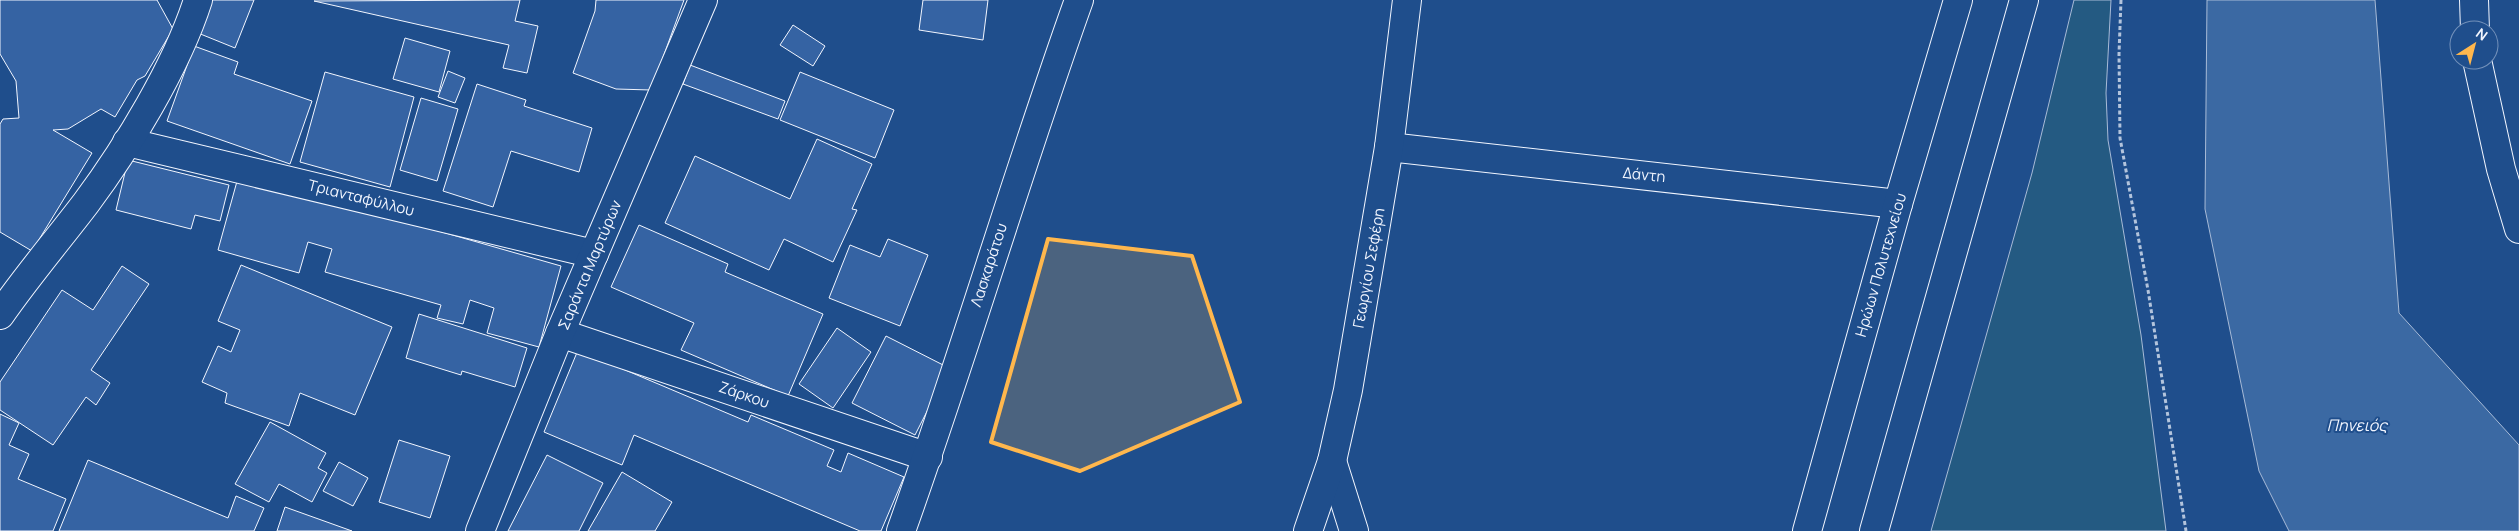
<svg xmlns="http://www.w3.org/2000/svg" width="2519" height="531" font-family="Manrope,sans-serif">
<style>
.green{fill:#245a82;stroke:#a8bbd7}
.water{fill:#3b69a3;stroke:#a8bbd7}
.building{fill:#3563a3;stroke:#f2f6ff}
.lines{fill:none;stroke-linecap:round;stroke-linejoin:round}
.minor-casing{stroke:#f2f6ff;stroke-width:30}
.major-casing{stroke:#f2f6ff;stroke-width:30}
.path{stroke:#b3c4dc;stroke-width:3;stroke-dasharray:4 2.5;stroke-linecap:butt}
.minor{stroke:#1f4e8c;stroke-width:28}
.major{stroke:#1f4e8c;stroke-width:28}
.marked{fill:#ffb74d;fill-opacity:0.2;stroke:#ffb74d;stroke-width:4;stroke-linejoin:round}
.labels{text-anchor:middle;stroke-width:4;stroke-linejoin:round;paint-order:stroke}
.street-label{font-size:15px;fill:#f2f6ff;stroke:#1f4e8c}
.water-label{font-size:16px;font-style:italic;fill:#f2f6ff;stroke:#1f4e8c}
</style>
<rect width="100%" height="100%" fill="#1f4e8c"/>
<polygon class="green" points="2074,0 2111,0 2106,93 2108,140 2141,335 2166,531 1931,531 2032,173"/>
<polygon class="water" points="2207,0 2375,0 2399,313 2519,445 2519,531 2289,531 2259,471 2205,209"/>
<g class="building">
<polygon points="0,0 157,0 173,29 145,76 137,80 115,117 101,109 68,129 53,130 92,153 32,251 0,232 0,124 3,119 19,118 16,81 0,54"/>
<polygon points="211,0 254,0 235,48 198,33"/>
<polygon points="520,0 515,21 538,26 527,73 503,68 509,45 314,1"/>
<polygon points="596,0 684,0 651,90 616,89 573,73 595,11"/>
<polygon points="923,0 988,0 983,40 919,30"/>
<polygon points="793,25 825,46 813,66 780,45"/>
<polygon points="405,38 450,51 439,92 393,79"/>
<polygon points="194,46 238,62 234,74 312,101 290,164 167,121"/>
<polygon points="690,65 785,101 778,119 683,84"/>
<polygon points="448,71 465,78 455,103 438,97"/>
<polygon points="325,72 414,97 390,187 300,162"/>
<polygon points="800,72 894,110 875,158 780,120"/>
<polygon points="477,84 526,100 524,106 592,128 579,172 511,151 493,207 443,191"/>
<polygon points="421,98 458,109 437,181 400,170"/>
<polygon points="817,139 872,164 852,209 857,210 833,262 784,239 769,270 665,223 695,156 790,199"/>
<polygon points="128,160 229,185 220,221 195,215 191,229 116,210"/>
<polygon points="239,174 561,266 539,347 487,333 494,308 470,300 463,324 437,318 441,305 325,272 332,249 308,242 299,273 218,250"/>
<polygon points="639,225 728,264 725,272 823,314 788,396 681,350 694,323 611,287"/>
<polygon points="888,239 928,255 900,326 829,298 850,245 880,257"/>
<polygon points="241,265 392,327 355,415 300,393 289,426 225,403 227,393 202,382 218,346 231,352 240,330 218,321"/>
<polygon points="122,266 149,284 91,370 110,383 96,405 86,397 53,445 0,410 0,382 62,290 93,310"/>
<polygon points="419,314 527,348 515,387 462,371 461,375 406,358"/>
<polygon points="837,328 871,352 833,408 799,384"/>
<polygon points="886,336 949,368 915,435 852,403"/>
<polygon points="578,350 748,422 751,415 834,450 827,466 841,472 848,453 904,477 881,531 860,531 634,435 622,465 544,432"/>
<polygon points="0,414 19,423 9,445 29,454 18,479 66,499 53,531 0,531"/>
<polygon points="270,422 326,453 318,468 327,473 312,502 279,484 269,502 235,484"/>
<polygon points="399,440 450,456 430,518 379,502"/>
<polygon points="547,455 603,483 579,531 508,531"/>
<polygon points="88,460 228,518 236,496 264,508 254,531 59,531"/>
<polygon points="339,462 368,478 353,506 323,491"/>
<polygon points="622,472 672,502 655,531 588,531"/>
<polygon points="285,507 352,531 277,531"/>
</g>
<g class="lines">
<defs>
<g id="minor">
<polyline points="2474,0 2475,30"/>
<polyline points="2477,60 2501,169 2519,229"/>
<polyline points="127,142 594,254"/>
<polyline points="1389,147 1898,204"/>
<path d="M0,315C27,276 57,241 86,203C127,148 177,66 198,0"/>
<polyline points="560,333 928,457"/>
<polyline points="1332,461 1354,531"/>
<polyline points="480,531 560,333 703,0"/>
<path d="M901,531C964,355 1016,176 1079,0"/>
<polyline points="1308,531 1332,461 1348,390 1389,147 1407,0"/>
</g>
<g id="major">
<polyline points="1807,531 1898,204 1958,0"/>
<polyline points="1874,531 2024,0"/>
</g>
</defs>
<use href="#minor" class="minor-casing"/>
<use href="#major" class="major-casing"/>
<polyline class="path" points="2121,0 2119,54 2120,138 2148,290 2186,531"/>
<use href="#minor" class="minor"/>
<use href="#major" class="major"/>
</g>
<path class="marked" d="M1048,239L1192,256L1240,402L1080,471L991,442Z"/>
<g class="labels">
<g class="street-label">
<text transform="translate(1644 175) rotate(6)" y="5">Δάντη</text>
<text transform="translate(361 198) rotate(14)" y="5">Τριανταφύλλου</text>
<text transform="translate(590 265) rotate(-67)" y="5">Σαράντα Μαρτύρων</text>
<text transform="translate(989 265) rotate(-72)" y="5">Λασκαράτου</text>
<text transform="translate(1881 265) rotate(-74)" y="5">Ηρώων Πολυτεχνείου</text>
<text transform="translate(1369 268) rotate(-80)" y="5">Γεωργίου Σεφέρη</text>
<text transform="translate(744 395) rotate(19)" y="5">Ζάρκου</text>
</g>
<g class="water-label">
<text x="2357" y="431">Πηνειός</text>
</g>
</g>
<g transform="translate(2474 45) rotate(36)"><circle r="24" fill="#1f4e8c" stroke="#7391ba"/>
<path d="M0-4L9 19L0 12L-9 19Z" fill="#ffb74d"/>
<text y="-8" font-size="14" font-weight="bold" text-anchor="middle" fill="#f2f6ff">N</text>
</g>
</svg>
